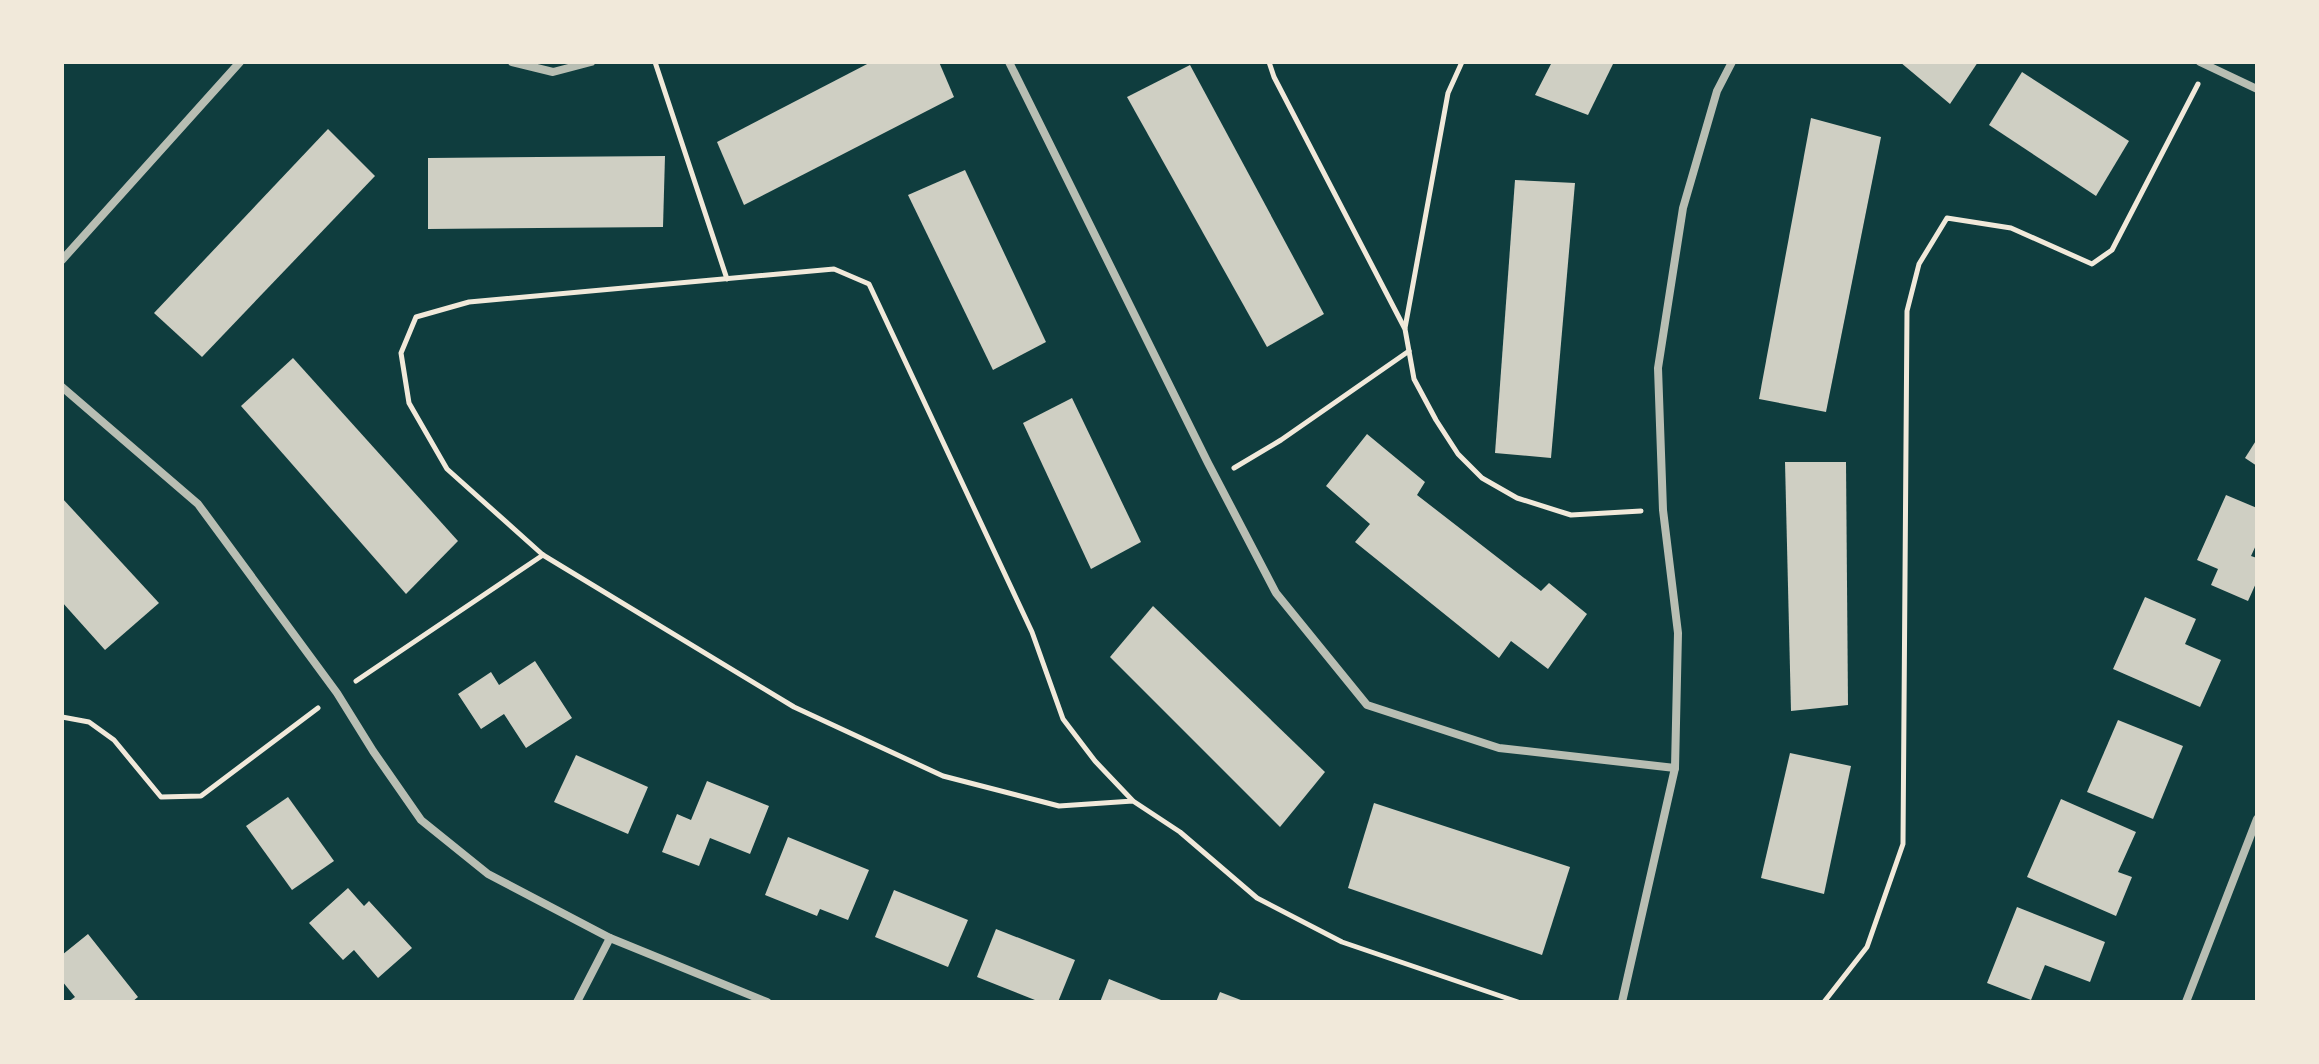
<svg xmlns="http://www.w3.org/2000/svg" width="2319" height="1064" font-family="Jost,sans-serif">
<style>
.building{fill:#cfcfc3}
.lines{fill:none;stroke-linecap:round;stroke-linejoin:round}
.path{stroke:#f1e9da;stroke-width:5}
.minor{stroke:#b8beb3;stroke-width:8}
</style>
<rect width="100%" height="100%" fill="#0f3d3e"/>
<g class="building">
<polygon points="871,62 939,62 954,97 744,205 717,142"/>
<polygon points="1552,62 1614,62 1588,115 1535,95"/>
<polygon points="1900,62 1978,62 1950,104"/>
<polygon points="1190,65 1324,314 1267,347 1127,97"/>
<polygon points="2022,72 2129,141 2096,196 1989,125"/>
<polygon points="1811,118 1881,137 1826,412 1759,399"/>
<polygon points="328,129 375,176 202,357 154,313"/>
<polygon points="665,156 663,227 428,229 428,158"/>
<polygon points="965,170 1046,342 993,370 908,195"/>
<polygon points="1515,180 1575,183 1551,458 1495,453"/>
<polygon points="293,358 458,541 406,594 241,406"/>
<polygon points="1072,398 1141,542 1091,569 1023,423"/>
<polygon points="1367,434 1425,482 1417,495 1541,591 1549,583 1587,614 1548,669 1511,641 1499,658 1355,542 1370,524 1326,486"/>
<polygon points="2257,439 2257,466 2245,458"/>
<polygon points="1785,462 1846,462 1848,705 1791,711"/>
<polygon points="2226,495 2257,508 2257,543 2251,556 2257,558 2257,581 2248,601 2211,585 2218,569 2197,560"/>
<polygon points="62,498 159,603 105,650 62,602"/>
<polygon points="2145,597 2196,619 2185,644 2221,660 2200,707 2113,669"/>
<polygon points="1153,606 1325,772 1280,827 1110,657"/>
<polygon points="535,661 572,718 526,748 504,714 481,729 458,694 491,672 499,685"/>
<polygon points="2118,720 2183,746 2153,819 2087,792"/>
<polygon points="1790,753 1851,766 1824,894 1761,878"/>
<polygon points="576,755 648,787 628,834 554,802"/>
<polygon points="707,781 769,806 750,854 710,838 699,866 662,852 677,814 691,820"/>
<polygon points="288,797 334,861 292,890 246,826"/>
<polygon points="2061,799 2136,832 2118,872 2132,877 2116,916 2027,877"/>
<polygon points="1374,803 1570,867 1542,955 1348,888"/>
<polygon points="788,837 869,870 848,920 820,909 817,916 765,895"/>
<polygon points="348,888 364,906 369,901 412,948 378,978 354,950 343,960 309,923"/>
<polygon points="894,890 968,920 948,967 875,937"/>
<polygon points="2017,907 2105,942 2090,982 2045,965 2031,1000 1987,983"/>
<polygon points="996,929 1075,960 1058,1002 1040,1002 977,977"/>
<polygon points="88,934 138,997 132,1002 68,1002 75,997 62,981 62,955"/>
<polygon points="1109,979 1166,1002 1100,1002"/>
<polygon points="1220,992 1246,1002 1216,1002"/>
</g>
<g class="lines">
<g class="path">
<polyline points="655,62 727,279"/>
<polyline points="1269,62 1274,77 1405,329 1414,379 1436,420 1458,454 1482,478 1517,498 1571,515 1641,511"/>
<polyline points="1405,328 1448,93 1462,62"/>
<polyline points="1234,468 1281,440 1409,351"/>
<polyline points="356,681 543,555"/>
<polyline points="62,717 89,722 114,740 161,797 201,796 318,708"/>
<polyline points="1133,801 1059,806 943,776 794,707 543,555 447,469 409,403 401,353 416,317 469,302 834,269 869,284 1032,632 1063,719 1095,761 1133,801 1180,832 1257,898 1342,942 1518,1002"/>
<polyline points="1824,1002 1867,947 1903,844 1907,311 1919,264 1947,218 2011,228 2092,264 2112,250 2198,84"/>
</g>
<g class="minor">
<polyline points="512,62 553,72 591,62"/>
<polyline points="1009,62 1208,463 1276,593 1367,705 1499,748 1675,768"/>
<polyline points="2200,62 2257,89"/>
<polyline points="62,260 240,62"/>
<polyline points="62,387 198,504 337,693 373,751 421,820 488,874 610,938 767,1002"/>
<polyline points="577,1002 610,938"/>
<polyline points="1622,1002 1675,768 1678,633 1663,510 1658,368 1683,208 1717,91 1732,62"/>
<polyline points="2186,1002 2257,819"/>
</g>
</g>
<rect width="2319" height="1064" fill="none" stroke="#f1e9da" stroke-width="128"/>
</svg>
